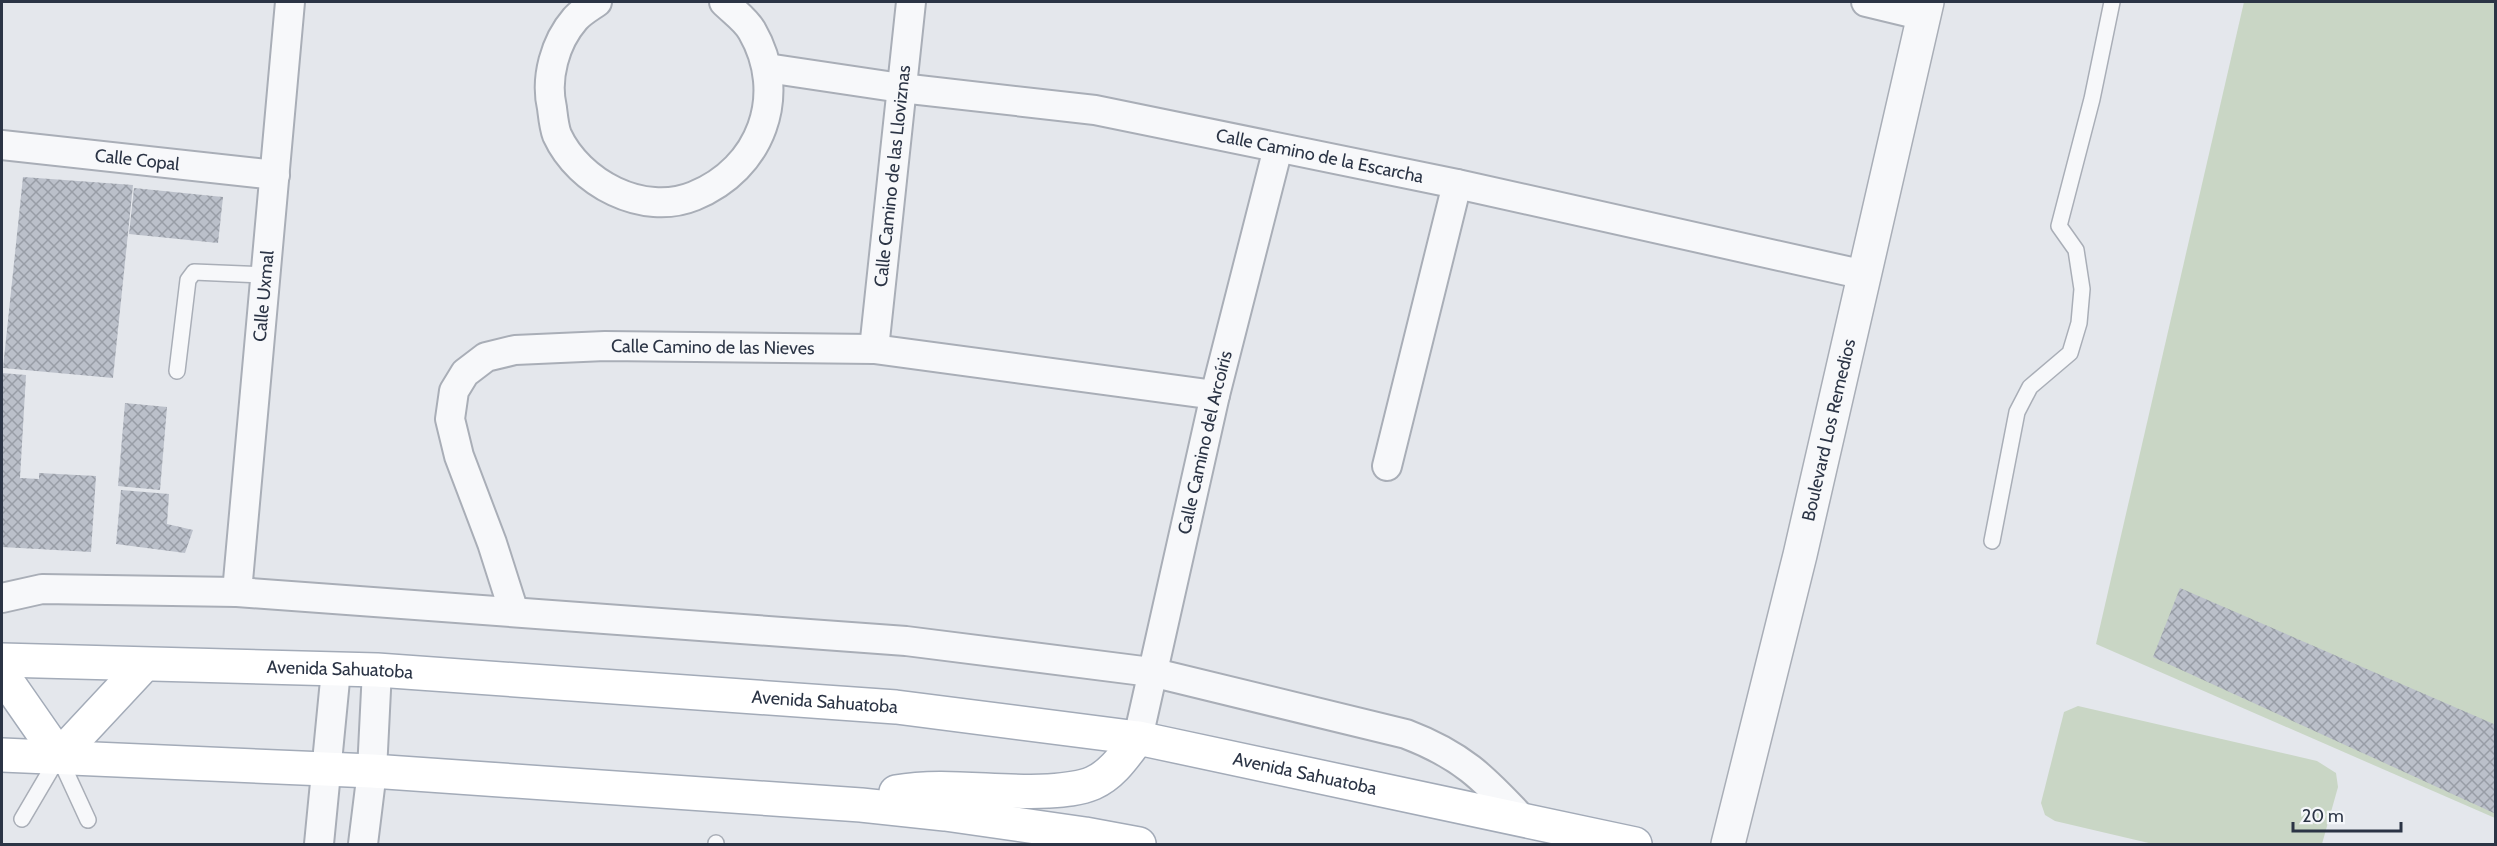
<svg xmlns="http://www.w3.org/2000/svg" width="2497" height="846" font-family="Cabin,sans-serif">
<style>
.pitch{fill:#c9d6c5}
.building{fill:url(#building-cross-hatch)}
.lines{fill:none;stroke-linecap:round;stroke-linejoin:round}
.service-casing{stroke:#a9aeb7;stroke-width:18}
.minor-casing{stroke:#a9aeb7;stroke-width:32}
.tertiary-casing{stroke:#a9aeb7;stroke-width:36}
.primary-casing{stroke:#a3abb8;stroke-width:36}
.service{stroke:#f7f8fa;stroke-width:15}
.minor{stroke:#f7f8fa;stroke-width:28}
.tertiary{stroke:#f7f8fa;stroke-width:33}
.primary{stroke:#fff;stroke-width:33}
.labels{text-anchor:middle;stroke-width:5;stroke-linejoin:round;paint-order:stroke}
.street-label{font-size:18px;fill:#2b3445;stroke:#f4f6f9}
</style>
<defs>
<pattern id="building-cross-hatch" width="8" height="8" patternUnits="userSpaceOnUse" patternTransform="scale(1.5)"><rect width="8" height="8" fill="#bbc0ca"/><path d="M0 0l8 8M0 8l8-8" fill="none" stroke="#989da6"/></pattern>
</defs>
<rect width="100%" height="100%" fill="#e4e7ec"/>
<g class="pitch">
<polygon points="2244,2 2495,2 2495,818 2096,644"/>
<polygon points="2078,706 2317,761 2336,773 2338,787 2322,844 2153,844 2055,821 2045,815 2041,803 2064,712"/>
</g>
<g class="building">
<polygon points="23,177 133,185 113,378 3,368"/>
<polygon points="134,188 223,197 218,243 129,234"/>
<polygon points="2,373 26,375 20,478 39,479 39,473 96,476 91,552 2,547"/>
<polygon points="125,403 167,407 160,490 118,486"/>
<polygon points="121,490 169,494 167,524 193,530 185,553 116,544"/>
<polygon points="2180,588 2496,725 2496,814 2153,657"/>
</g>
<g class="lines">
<defs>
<g id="service">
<polyline points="177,371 188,280 194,272 265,275"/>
<polyline points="1992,541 2017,412 2030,387 2070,353 2079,323 2082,289 2076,250 2059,226 2092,99 2112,2"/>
<polyline points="59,757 88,820"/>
<polyline points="22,819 59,756"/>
<polyline points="716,844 716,843"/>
</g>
<g id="minor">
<path d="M597,2C590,7 581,12 575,19C555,42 545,78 552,108C553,116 554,127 557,135C579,183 643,217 694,196C761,169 789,95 752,31C746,20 733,11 724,2"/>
<polyline points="1866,2 1924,16"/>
<path id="s1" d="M767,68L901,88L1095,110L1457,184L1865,275"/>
<path id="s2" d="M2,145L275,175"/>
<path id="s3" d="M874,349L911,2"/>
<polyline points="1387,466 1457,184"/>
<path id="s4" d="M237,592L290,2"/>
<path d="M2,598L42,589L237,592L906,641L1151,672L1406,734C1461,755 1483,777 1523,820"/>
<path id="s5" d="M514,612L492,543L459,456L450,419L454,391L465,373L486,357L515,350L605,346L874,349L1215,395"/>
<path id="s6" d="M1138,738L1215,395L1278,148"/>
<polyline points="319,844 336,670"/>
<polyline points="363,844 372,771 377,670"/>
</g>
<g id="tertiary">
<path id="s7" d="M1728,844L1800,555L1927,2"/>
</g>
<g id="primary">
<path id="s8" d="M2,660L377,670L896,707L1138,738L1635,844"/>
<polyline points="2,674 59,756"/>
<polyline points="2,755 372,771 861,805 945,814 1085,834 1139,844"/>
<polyline points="59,756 143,666"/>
<path d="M896,792C945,783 998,794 1048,791C1063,790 1079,789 1093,783C1113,774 1125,755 1138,738"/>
</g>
</defs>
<use href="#service" class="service-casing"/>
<use href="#minor" class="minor-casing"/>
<use href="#tertiary" class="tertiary-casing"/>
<use href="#primary" class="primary-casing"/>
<use href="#service" class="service"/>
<use href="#minor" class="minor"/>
<use href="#tertiary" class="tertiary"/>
<use href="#primary" class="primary"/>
</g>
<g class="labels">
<g class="street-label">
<text dy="6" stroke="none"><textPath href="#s1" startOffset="560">Calle Camino de la Escarcha</textPath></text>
<text dy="6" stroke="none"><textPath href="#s2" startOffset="136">Calle Copal</textPath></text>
<text dy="6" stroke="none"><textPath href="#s3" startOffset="174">Calle Camino de las Lloviznas</textPath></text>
<text dy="6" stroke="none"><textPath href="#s4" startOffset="297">Calle Uxmal</textPath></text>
<text dy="6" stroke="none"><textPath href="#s5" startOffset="507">Calle Camino de las Nieves</textPath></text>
<text dy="6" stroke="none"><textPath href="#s7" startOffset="426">Boulevard Los Remedios</textPath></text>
<text dy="6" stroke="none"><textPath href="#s6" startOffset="303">Calle Camino del Arcoíris</textPath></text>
<text dy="6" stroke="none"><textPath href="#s8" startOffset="338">Avenida Sahuatoba</textPath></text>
<text dy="6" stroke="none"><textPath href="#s8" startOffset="824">Avenida Sahuatoba</textPath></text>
<text dy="6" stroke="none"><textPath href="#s8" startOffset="1310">Avenida Sahuatoba</textPath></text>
</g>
</g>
<rect width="2497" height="846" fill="none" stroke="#2b3445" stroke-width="6"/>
<path d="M2293 822v9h108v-9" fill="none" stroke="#2b3445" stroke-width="3"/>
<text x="2302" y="822" font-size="18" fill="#2b3445" stroke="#f4f6f9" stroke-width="4.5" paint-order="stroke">20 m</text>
</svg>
